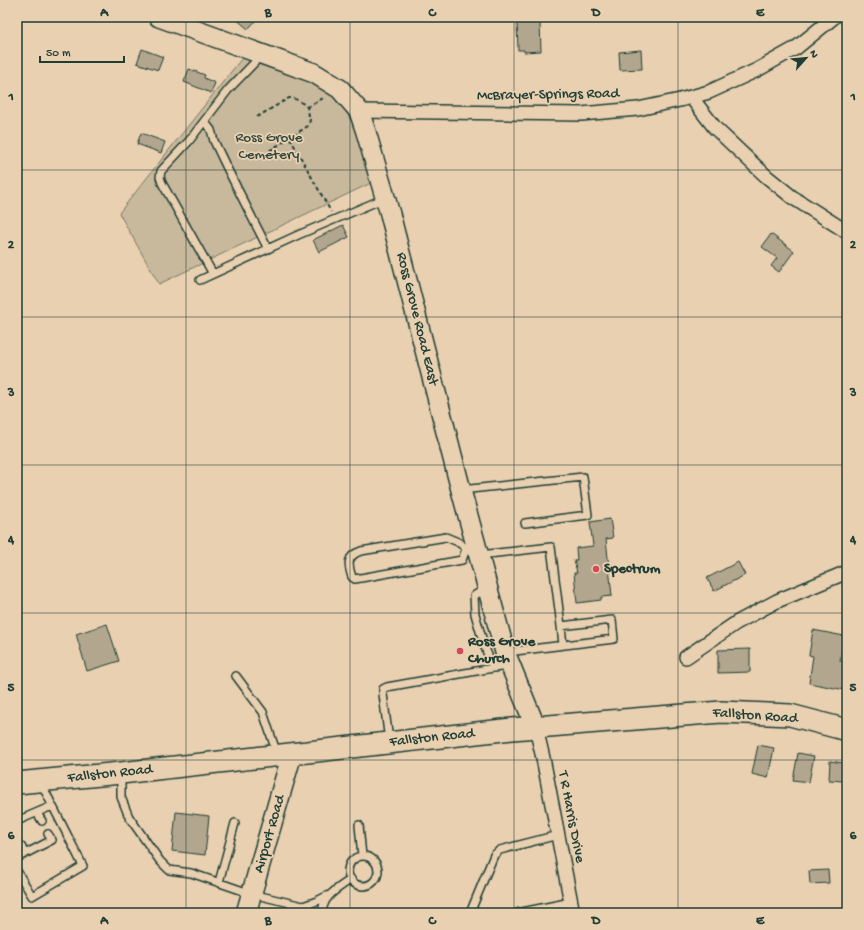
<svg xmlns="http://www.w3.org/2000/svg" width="864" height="930" font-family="'Gochi Hand',sans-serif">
<rect width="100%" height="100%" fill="#e9d0b1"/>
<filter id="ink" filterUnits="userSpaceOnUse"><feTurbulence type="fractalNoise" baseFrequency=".025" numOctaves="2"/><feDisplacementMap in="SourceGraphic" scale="8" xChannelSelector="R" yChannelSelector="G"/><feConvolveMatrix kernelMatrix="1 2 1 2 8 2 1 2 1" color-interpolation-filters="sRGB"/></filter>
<g filter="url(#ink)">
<!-- green -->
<path fill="#c8b89c" stroke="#747a68" d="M 242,58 C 279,69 326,77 347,113 C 359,134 364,160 371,183 L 159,284 L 119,213 Z"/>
<!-- building -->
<path fill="#b2a78e" stroke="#1f3d34" d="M 234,17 L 259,17 L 248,29 Z
M 517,22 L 540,22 L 541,51 L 524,52 L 524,50 L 518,50 Z
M 142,49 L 163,57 L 158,70 L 137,63 Z
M 641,50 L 642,69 L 620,70 L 619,52 Z
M 189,69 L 205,75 L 204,78 L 215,83 L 211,93 L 184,82 Z
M 141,133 L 165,142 L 161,153 L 137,144 Z
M 343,225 L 349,237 L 319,252 L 313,240 Z
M 771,234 L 794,251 L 779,272 L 771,266 L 777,258 L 762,247 Z
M 610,519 L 613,538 L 606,539 L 612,596 L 601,597 L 601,600 L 577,603 L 574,573 L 577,573 L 574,560 L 577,560 L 576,548 L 593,546 L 590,522 Z
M 738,562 L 745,575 L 714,591 L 707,578 Z
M 107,624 L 119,661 L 87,671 L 76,634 Z
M 813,630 L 844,636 L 840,661 L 847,662 L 847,677 L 845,690 L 809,683 L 813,656 L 809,655 Z
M 750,649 L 750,672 L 718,673 L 718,650 Z
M 758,745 L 774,748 L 768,778 L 752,774 Z
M 798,753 L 814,756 L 809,782 L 793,780 Z
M 830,761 L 844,763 L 843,781 L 829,780 Z
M 176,812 L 209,816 L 205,855 L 172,851 Z
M 828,870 L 829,883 L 810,884 L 809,871 Z"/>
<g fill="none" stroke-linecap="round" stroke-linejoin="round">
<!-- lane casing -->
<g stroke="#1f3d34" stroke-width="10">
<path id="lane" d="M 205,122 L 211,130 L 214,141 L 226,166 L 268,249
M 213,274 L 162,183 L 160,177 L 161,171 L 189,141 L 228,90 L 255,62 L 258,54
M 200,280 L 298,235 L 385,198
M 461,490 L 583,477 L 588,515 L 525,523
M 466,549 L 462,560 L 355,579 L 352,577 C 348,565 346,556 361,551 L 446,537 L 458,542 L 474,554
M 480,555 L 551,547 L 561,626 L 612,620 L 614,639 L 507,652
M 487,588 L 480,592 L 474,596 L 475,614 L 484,645 L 493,668 L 509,666
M 561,626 L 563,645
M 236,676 L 263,712 L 277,754
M 389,741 L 383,694 L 383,689 L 387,687 L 493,668
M 121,775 L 121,797 L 129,817 L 160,861 L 169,870 L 191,873 L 252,894 L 303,906 L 313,913
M 37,813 L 42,821
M 17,821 L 52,806
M 359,825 L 362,856
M 21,846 L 25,854
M348 871a15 15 0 1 1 30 0a15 15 0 1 1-30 0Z
M 17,858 L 52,840 L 48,834
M 17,871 L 32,896 L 83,866 L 41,783
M 219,882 L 235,823
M 303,906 L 317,901 L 327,896
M 322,913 C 323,895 338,889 351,879
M 470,913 L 494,855 L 500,850 L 558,835
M 517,913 L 571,902"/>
</g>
<!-- street casing -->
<g stroke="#1f3d34" stroke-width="16">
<path id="street" d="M 691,97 L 715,128 L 766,176 L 792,197 L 847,232
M 359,111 L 581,114 L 638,109 L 680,100 L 709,92 L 757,70 L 796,48 L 834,17
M 686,657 L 736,623 L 777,601 L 847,572
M 536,728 L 543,758 L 573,913"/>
</g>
<!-- secondary casing -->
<g stroke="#1f3d34" stroke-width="22">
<path id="secondary" d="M 159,17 L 314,73 L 340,89 L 359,111 L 366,132 L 390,214 L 461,490 L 505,652 L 536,728
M 246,913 L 292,754"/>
</g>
<!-- primary casing -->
<g stroke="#1f3d34" stroke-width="24">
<path id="primary" d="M 17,783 L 121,773 L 512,729 L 721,712 L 790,715 L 847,730"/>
</g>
<!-- path -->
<path stroke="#1f3d34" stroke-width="2" stroke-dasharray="4 3" stroke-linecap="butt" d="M 307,107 L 325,97
M 257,117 L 289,98 C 297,98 302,103 307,107 L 310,120 L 308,126 L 269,151
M 290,138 L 331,212"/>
<!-- lane -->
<use href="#lane" stroke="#e9d0b1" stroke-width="7"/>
<!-- street -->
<use href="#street" stroke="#e9d0b1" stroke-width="13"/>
<!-- secondary -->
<use href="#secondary" stroke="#e9d0b1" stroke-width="19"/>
<!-- primary -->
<use href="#primary" stroke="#e9d0b1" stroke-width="21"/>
</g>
</g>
<!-- grid -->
<path fill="none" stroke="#1f3d34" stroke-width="1" stroke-opacity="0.55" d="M 186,17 L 186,913M 350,17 L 350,913M 514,17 L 514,913M 678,17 L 678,913M 17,170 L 847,170M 17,317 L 847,317M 17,465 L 847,465M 17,613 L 847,613M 17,760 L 847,760"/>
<!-- markers -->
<g fill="#d1495b" stroke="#e9d0b1" stroke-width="1.5">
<circle cx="596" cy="569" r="4"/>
<circle cx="460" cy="651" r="4"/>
</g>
<g text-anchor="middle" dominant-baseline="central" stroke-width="3.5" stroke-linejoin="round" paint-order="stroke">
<!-- street labels -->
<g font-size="15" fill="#1f3d34" stroke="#e9d0b1">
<text transform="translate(548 95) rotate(-1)">McBrayer-Springs Road</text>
<text transform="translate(417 319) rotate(76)">Ross Grove Road East</text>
<text transform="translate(755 716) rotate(4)">Fallston Road</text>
<text transform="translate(432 738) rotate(-6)">Fallston Road</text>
<text transform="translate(110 774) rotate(-6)">Fallston Road</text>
<text transform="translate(571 817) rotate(79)">T R Harris Drive</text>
<text transform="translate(270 834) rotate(-74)">Airport Road</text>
</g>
<!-- park labels -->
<g font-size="15" fill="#30493e" stroke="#e9d0b1">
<text x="269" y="138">Ross Grove<tspan x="269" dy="17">Cemetery</tspan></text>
</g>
<!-- poi labels -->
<g font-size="15" font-weight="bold" fill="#1f3d34" stroke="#e9d0b1" text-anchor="start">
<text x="604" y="569">Spectrum</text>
<text x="468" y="642">Ross Grove<tspan x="468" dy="17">Church</tspan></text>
</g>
</g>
<!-- margin -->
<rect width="864" height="930" fill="none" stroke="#e9d0b1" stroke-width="44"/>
<!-- north arrow -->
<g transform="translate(806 58) rotate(63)" stroke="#e9d0b1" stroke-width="3" paint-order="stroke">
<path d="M0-3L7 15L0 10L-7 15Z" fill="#1f3d34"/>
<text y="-6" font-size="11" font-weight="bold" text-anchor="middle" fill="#1f3d34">N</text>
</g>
<!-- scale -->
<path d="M40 56v6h84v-6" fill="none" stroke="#1f3d34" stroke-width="2"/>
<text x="46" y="56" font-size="12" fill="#1f3d34" stroke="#e9d0b1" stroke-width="3" paint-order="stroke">50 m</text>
<rect x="22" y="22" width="820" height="886" fill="none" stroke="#1f3d34" stroke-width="1.5"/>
<g font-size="13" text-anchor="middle" font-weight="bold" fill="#1f3d34">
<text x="104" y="16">A</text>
<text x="268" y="16">B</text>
<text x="432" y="16">C</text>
<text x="596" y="16">D</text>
<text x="760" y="16">E</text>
<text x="11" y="100">1</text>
<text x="853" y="100">1</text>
<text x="11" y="248">2</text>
<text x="853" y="248">2</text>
<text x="11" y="396">3</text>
<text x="853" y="396">3</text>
<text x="11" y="543">4</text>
<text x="853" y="543">4</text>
<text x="11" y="691">5</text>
<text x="853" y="691">5</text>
<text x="11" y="839">6</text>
<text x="853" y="839">6</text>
<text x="104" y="924">A</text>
<text x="268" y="924">B</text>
<text x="432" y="924">C</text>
<text x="596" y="924">D</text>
<text x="760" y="924">E</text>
</g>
</svg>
